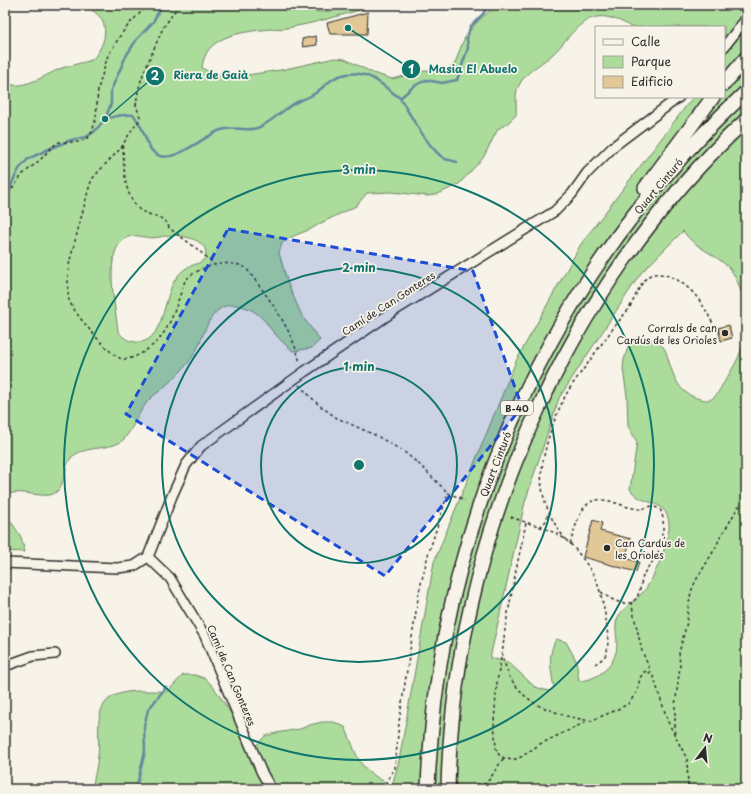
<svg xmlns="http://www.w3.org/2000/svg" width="751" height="794" font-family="'Playpen Sans',sans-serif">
<rect width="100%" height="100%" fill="#f7f3e8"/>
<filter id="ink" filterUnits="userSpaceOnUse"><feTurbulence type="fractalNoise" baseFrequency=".025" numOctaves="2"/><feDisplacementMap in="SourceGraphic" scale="8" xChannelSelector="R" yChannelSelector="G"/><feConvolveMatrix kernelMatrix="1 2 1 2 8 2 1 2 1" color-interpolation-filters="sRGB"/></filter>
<g filter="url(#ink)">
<!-- green -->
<path fill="#acdc9c" stroke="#6c8464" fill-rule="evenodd" d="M 81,5 L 300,5 C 323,19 334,8 357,5 C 362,4 367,5 372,5 L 370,7 C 342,15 315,23 287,28 C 282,29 277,28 272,29 C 257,30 231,33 219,41 C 208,47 203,57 202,68 L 213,74 L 247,75 L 281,70 L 335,58 L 345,59 L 373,73 L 392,79 L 433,69 L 443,70 L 454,65 C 459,55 461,42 468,33 C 476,22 488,11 499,5 L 746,5 L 746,307 C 741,294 739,279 729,268 C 715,253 694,248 683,231 L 641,273 L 559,398 L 525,502 L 490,658 L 508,662 L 535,687 L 549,691 L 554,688 C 551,669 547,657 556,639 L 566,642 L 576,660 L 579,681 C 598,680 617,665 617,644 C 617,635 614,625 618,617 C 623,608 637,599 644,591 C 654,579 671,538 669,523 C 666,497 641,507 630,489 L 637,442 L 628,426 L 627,396 L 623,369 L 624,360 L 628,347 L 636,338 L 643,336 C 650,338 658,341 664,348 C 667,352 667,357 669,362 C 675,381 681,395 701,399 C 714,403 717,394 723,384 C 735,365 742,354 746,331 L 746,789 L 391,789 L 399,761 L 434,562 L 516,361 L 581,244 L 693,97 L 724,97 L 724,27 L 630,27 C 624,22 618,20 611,18 C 583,10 570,38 553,54 C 542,64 526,71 519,85 C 514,94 517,104 516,115 L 508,123 L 498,129 L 483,158 L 459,184 L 438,194 L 428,196 L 391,192 L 367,193 L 356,206 L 321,223 L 311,229 L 291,237 L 282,243 L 279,253 L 288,284 L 302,316 L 320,340 L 312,348 L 293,351 C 287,346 281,341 276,335 C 270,329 266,321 260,316 C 252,309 240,304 230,305 C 210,308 205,332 198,347 C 191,362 178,375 165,386 C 159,392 152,396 147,402 C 138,413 134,427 125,438 C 115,451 89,445 74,455 C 61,465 68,491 50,495 C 38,497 14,488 5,496 L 5,83 C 9,84 15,86 20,85 C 33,83 45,76 57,70 C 63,67 70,66 77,64 C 83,62 89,62 94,58 C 98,53 101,47 103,42 C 109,22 99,12 81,5 ZM 175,235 C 185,237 206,239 206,254 C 206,264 191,264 185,269 C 181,272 177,276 175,280 C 163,297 164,346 135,342 C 127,341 122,337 118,331 C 116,309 101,248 128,237 C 135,234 143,237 150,238 C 158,238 166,235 175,235 Z
M 5,512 L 21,537 L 25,552 L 5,551 Z
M 183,675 L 195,675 L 206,679 L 215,689 L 234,718 L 243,741 L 250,752 L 265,736 L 276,733 L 300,729 L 310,725 L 322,722 L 334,722 L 345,727 C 358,755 355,766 385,782 L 388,789 L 92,789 C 94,778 97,767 98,756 C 101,734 91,702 119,694 C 132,689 154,692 168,691 Z"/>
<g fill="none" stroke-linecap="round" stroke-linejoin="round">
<!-- stream -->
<path stroke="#64899e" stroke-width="2.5" d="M 400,98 C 410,114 429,150 445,159 C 449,160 454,161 457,162
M 105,119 C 115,116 124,114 134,115 C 137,121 142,127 144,134 C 148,142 148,149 156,154 C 172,166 205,135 221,130 C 234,125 247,133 260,127 C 272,121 283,110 295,103 C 301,100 308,98 314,94 C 325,87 331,76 347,74 C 372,71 381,85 400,98 L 414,86 L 426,80 L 442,83 L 457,80 L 468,48 L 467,39 L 470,27 L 483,14 L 486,9 L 496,5
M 5,201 L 13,181 L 19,169 L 28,159 L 51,148 L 71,140 L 86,137 L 94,132 L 105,119 L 111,104 L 111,90 L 126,56 L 137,39 L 153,22 L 162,5
M 136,789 L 145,751 L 144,726 L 148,710 L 166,687"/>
</g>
<!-- building -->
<path fill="#e2c797" stroke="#2b2b2b" d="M 368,12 L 367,34 L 330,34 L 327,23 Z
M 316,36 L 317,45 L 303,47 L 302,39 Z
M 729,325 L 732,338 L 721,341 L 718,328 Z
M 593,520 L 602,523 L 600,531 L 631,539 L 625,558 L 639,562 L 636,572 L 583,557 Z"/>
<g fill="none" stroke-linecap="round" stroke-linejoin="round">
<!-- minor casing -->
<g stroke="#2b2b2b" stroke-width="12">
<path id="minor" d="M 724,47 L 746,19
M 148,557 L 170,578 L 205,636 L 261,771 L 271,789
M 5,563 L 117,568 L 134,566 L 148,557 L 172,496 L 186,465 L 201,446 L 304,372 L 394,311 L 555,211 L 572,194 L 587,173 L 614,146 L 679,97
M 5,666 L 33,656 L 55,654"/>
</g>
<!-- highway casing -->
<g stroke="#2b2b2b" stroke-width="16">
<path id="highway" d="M 724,84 L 746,58
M 645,188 L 713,97
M 428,789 C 437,525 552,271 746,92
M 448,789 C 453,543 565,287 746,120"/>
</g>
<!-- path -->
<path stroke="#2b2b2b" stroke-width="1.5" stroke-dasharray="3 3" stroke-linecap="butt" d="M 179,5 L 163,28 L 143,74 L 138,91 L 136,105 L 140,117 L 139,121 L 131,131 L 121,148 L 99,171 L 93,178 L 90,184 L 70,260 C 68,270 67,290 69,300 C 72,311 112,359 123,359 C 133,360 148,350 155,343 C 172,328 177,301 185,281 C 197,266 229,258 246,268 C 268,297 292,328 300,363
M 123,145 C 124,165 123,188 135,205 C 144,218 166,213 169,228 L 196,248 L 214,264
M 5,199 L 22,175 L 41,159 L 52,147 L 59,142 L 80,142 L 88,138 L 92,132 L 96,118 L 98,89 L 108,55 L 122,33 L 131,22 L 144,9 L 152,5
M 299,385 L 319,405 L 337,418 L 377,436 L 403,451 L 420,465 L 448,493 L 465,500
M 511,517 C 529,524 552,528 567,541 C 575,547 592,570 596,580 C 602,593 612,641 606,654 C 604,659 599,661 595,664
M 526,523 L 516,570 L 505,629 L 502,656 L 509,676 L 515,685 L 525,696 L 537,705 L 566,716 L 590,721 L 612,712 L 628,704 L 637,692 L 640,678 L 644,672 L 647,671 L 653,675 L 668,722 L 687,759 L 688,789
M 540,527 L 546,521 L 548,513
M 566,540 C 554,525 545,508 542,488 C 538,462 554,416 567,393 C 575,379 586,367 595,353 C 606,338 616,324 628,310 C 635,300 641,277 653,274 C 660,273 667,275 674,278 C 695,290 703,304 714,326
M 570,544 C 574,533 576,521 582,511 C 596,487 621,509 640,509 C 644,509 648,507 652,506 L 660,509 C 667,523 661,539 658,553 C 655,561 647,566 644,574 C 641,580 641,588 638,595 C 631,612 608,599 599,590
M 631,602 L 642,651 L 651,672
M 501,658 L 497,682 L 494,722 L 496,748 L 499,755 L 504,758 L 512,760 L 521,757 L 540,744 L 588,721
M 675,733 L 675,706 L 680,666 L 679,653 L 687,622 L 688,609 L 691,592 L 695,582 L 716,547 L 721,535 L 728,525 L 738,507 L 746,503
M 477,784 C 479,784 482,785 484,784 C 490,782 498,764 504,758
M 390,789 L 386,782 L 395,768 L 399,722 L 419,592 L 428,555 L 448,493"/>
<!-- minor -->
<use href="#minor" stroke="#f7f3e8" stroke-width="9"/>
<!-- highway -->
<use href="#highway" stroke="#f7f3e8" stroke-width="13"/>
</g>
</g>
<!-- marked area -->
<path fill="#1d4ed8" fill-opacity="0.2" stroke="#1d4ed8" stroke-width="3" stroke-dasharray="8 5" stroke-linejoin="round" d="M 228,229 L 473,271 L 522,407 L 385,576 L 126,414 Z"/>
<!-- distance rings -->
<g fill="none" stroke="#0f766e" stroke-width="2">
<circle cx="359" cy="465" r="98"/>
<circle cx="359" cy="465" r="197"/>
<circle cx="359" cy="465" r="295"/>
</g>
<!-- markers -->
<g fill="#2b2b2b" stroke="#f7f3e8" stroke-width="1.5">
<circle cx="725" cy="333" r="4"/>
<circle cx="607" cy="548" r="4"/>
</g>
<g text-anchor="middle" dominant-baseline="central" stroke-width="3.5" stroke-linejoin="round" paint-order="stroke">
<!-- shield labels -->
<rect fill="#f7f3e8" stroke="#686764" stroke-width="1" x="501" y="401" width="32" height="14" rx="3"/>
<g font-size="9" font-weight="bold" fill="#2b2b2b">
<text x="517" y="408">B-40</text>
</g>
<!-- street labels -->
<g font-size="10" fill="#2b2b2b" stroke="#f7f3e8">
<text transform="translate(658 186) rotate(-50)">Quart Cinturó</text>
<text transform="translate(388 303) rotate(-33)">Camí de Can Gonteres</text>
<text transform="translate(495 464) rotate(-69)">Quart Cinturó</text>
<text transform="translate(232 675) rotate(67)">Camí de Can Gonteres</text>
</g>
<!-- poi labels -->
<g font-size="10" fill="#2b2b2b" stroke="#f7f3e8" text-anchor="end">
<text x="717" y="327">Corrals de can<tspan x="717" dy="12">Cardús de les Orioles</tspan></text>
<text x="615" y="542" text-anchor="start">Can Cardús de<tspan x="615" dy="12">les Orioles</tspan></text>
</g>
</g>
<circle cx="359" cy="465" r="6" fill="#0f766e" stroke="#f7f3e8" stroke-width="2"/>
<g font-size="12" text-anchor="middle" font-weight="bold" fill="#0f766e" stroke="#f7f3e8" stroke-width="3.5" stroke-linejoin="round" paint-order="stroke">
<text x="359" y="174">3 min</text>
<text x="359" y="272">2 min</text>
<text x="359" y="371">1 min</text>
</g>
<!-- callouts -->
<path fill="none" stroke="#0f766e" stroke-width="1.5" d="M348 28L411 69M105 119L155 76"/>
<g fill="#0f766e" stroke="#f7f3e8" stroke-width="1.5">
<circle cx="348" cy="28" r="4"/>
<circle cx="105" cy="119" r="4"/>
<circle cx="411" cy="69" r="10"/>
<circle cx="155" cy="76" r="10"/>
</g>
<g font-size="12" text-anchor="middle" font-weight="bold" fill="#fff">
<text x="411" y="74">1</text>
<text x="155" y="80">2</text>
</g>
<g font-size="11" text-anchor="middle" font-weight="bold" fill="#0f766e" stroke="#f7f3e8" stroke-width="3.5" stroke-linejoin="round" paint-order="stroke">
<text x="473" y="73">Masia El Abuelo</text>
<text x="211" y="79">Riera de Gaià</text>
</g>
<!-- margin -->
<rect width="751" height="794" fill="none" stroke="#f7f3e8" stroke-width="20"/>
<rect x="10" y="10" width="731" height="774" fill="none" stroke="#2b2b2b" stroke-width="1.5" filter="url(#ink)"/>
<!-- legend -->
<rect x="595" y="26" width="130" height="72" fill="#f7f3e8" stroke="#a5a39c"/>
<rect x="603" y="39" width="20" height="6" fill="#f7f3e8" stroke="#a5a39c"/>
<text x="631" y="46" font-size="12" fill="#2b2b2b">Calle</text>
<rect x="603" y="56" width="20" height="12" fill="#acdc9c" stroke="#a5a39c"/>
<text x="631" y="66" font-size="12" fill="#2b2b2b">Parque</text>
<rect x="603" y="76" width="20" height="12" fill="#e2c797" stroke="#a5a39c"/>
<text x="631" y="86" font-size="12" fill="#2b2b2b">Edificio</text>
<!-- north arrow -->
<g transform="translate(705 748) rotate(16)" stroke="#f7f3e8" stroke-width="3" paint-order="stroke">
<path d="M0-3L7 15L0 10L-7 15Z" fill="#2b2b2b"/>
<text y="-6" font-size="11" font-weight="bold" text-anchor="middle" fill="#2b2b2b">N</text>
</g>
</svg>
